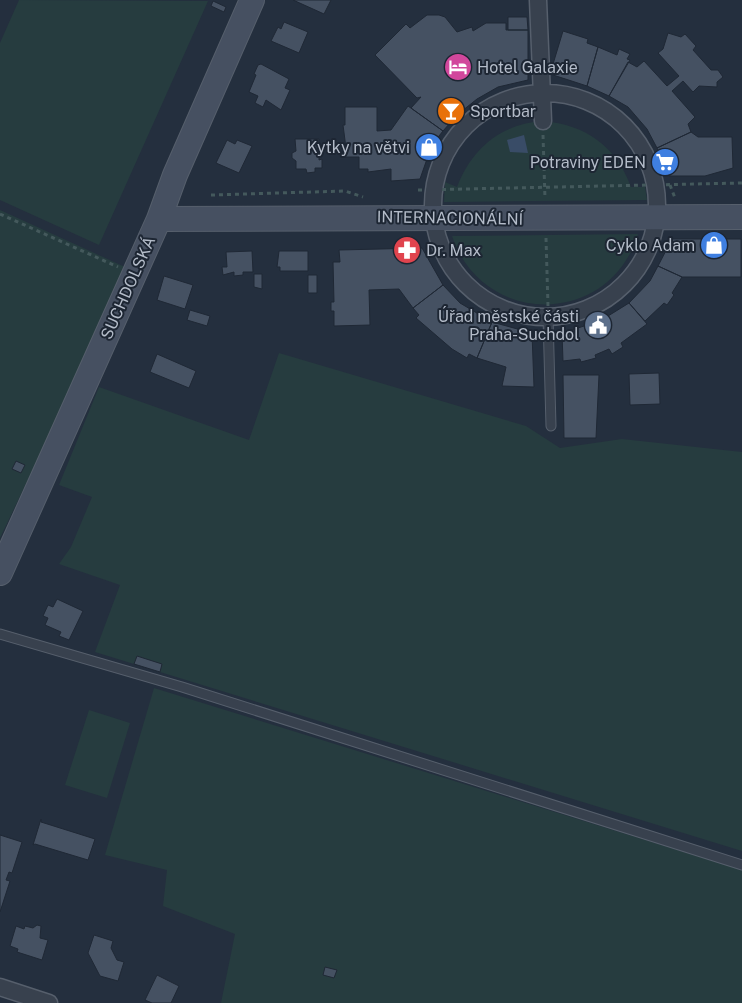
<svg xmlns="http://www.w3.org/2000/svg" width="742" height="1003" font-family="'Public Sans',sans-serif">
<rect width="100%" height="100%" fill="#242f3e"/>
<!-- green -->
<path fill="#263c3f" d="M 19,0 L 208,1 L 99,245 L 0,200 L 0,43 Z
M 543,121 C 586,125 616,146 631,187 L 645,187 L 647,200 L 444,202 L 445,182 L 457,187 C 472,148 501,124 543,121 Z
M 0,210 L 125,267 L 76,379 L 0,538 Z
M 638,234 C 610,327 483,328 452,236 Z
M 279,353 L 526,426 L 560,448 L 622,439 L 742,452 L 742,851 L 95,652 L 120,585 L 59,564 L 71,547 L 92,497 L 59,485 L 99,387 L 249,440 Z
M 154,688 L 742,870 L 742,1003 L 221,1003 L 235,934 L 163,906 L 167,870 L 105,855 Z
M 89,710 L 130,723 L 107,798 L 65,785 Z"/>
<!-- water -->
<path fill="#394c67" d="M 524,135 L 528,153 L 510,152 L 507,140 Z"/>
<!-- building -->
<path fill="#455162" stroke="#1f2835" d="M 293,0 L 331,0 L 324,14 Z
M 213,1 L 226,7 L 224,12 L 211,6 Z
M 427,15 L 439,15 L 445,17 L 457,32 L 472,27 L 473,31 L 486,23 L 506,23 L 506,30 L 528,30 L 528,80 L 498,87 L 477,99 L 457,115 L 443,131 L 411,108 L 421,97 L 417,98 L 375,55 L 406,24 L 410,28 Z
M 508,17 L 527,17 L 528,30 L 508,30 Z
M 284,22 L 308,32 L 299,53 L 271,41 L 278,27 L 281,29 Z
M 563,31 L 588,39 L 587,43 L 598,47 L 587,86 L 550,74 Z
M 668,33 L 681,37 L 685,34 L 696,46 L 693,50 L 711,70 L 718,70 L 723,77 L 717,82 L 717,87 L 699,86 L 693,92 L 683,81 L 672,91 L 695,117 L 688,124 L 691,132 L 657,148 L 647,129 L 628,107 L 609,96 L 628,62 L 637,67 L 644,61 L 667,86 L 679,76 L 658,53 L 663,49 Z
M 598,47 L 617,55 L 619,49 L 630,54 L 627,59 L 630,60 L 609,96 L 587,86 Z
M 261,64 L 289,79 L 285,88 L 290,90 L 281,110 L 266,100 L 263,107 L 255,103 L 258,96 L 249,92 L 256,75 L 254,74 L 258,65 Z
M 408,106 L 443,131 L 423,156 L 427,159 L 420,179 L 391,181 L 391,169 L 368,172 L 368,169 L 359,169 L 359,157 L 343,157 L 343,148 L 346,148 L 343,125 L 345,125 L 345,107 L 377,107 L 377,131 L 391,130 Z
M 691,132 L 698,137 L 732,137 L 733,168 L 705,176 L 669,176 L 657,148 Z
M 295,139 L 319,139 L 319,160 L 322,159 L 322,168 L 315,168 L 315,172 L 307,173 L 306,169 L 296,169 L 296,161 L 292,158 L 292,153 L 296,151 Z
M 227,140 L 235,144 L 237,140 L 252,146 L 239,173 L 216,163 Z
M 672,239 L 741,239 L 741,277 L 682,277 L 658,266 Z
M 422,248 L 443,285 L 413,308 L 399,289 L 369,290 L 370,325 L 334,326 L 334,311 L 331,311 L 331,302 L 334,302 L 333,262 L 340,262 L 339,250 Z
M 252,251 L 253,272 L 243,272 L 243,275 L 234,276 L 234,272 L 223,275 L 222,267 L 227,267 L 226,252 Z
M 279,251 L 308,251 L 308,271 L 280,271 L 280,267 L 277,267 Z
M 658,266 L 682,277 L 672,293 L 674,295 L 667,305 L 664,303 L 645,321 L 629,303 L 650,281 Z
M 254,274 L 262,274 L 262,289 L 254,287 Z
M 308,275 L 317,275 L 317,293 L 308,293 Z
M 164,276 L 193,285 L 185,309 L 157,300 Z
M 443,285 L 460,303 L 492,322 L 477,358 L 469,354 L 467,358 L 452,349 L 416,318 L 419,315 L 413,308 Z
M 629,303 L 647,324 L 621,343 L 623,347 L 612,354 L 609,349 L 595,355 L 596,358 L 581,362 L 580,359 L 563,361 L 562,333 L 600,321 Z
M 190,310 L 210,316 L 207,326 L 187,320 Z
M 492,322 L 532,333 L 534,387 L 502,386 L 506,367 L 477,358 Z
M 157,354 L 196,371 L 189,388 L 150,372 Z
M 659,373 L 660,404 L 630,405 L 629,374 Z
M 563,375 L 599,375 L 596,438 L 564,438 Z
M 16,461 L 25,465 L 21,473 L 12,469 Z
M 57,599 L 83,611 L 69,640 L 59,636 L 61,632 L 45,625 L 48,618 L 43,616 L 48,605 L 53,607 Z
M 137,656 L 162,664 L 160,672 L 134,664 Z
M 41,819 L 41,822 L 95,839 L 88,860 L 35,844 L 33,845 Z
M 0,835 L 22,842 L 12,873 L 9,872 L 6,880 L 10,881 L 0,912 Z
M 37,925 L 41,926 L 40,938 L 48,940 L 42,960 L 17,952 L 18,949 L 10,946 L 16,926 L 24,929 L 25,926 L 33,928 Z
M 94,935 L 113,941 L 111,948 L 117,960 L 124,962 L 118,981 L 100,976 L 88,953 Z
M 325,967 L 337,970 L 334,978 L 323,975 Z
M 157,975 L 179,986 L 171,1003 L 152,1003 L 145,1000 Z"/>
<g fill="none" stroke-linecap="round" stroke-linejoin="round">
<!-- lane casing -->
<g stroke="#565f6c" stroke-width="11">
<path id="lane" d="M 548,317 L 551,426
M 0,634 L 182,687 L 742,865"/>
</g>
<!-- street casing -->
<g stroke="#565f6c" stroke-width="19">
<path id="street" d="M 538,0 L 543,121
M433 205a112 112 0 1 1 224 0a112 112 0 1 1-224 0Z
M 0,987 L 49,1003"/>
</g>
<!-- secondary casing -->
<g stroke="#565f6c" stroke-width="26">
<path id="secondary" d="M 159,219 L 742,217
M 0,573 L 159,219 L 175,175 L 252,0"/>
</g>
<!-- path -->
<path stroke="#44595c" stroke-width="3" stroke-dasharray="4 4" stroke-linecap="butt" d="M 543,135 L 545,199
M 670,185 L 675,198
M 418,190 L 742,183
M 211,195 L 345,191 L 363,197
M 0,214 L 118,267
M 546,238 L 548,306"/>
<!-- lane -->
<use href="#lane" stroke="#38414e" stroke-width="9"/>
<!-- street -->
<use href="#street" stroke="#38414e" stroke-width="16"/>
<!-- secondary -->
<use href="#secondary" stroke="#465061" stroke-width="24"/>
</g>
<!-- icons -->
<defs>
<g id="hotel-disc" transform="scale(1.4375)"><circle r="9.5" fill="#d1479c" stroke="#1d2633"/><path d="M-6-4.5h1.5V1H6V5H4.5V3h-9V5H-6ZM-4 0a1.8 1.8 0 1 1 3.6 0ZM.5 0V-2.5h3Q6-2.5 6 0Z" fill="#fff"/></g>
<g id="bar-disc" transform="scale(1.4375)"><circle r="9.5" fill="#e8710a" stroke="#1d2633"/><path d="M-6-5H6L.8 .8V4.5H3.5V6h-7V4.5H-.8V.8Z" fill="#fff"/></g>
<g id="shop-disc" transform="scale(1.4375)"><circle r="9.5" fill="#3f7fe0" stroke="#1d2633"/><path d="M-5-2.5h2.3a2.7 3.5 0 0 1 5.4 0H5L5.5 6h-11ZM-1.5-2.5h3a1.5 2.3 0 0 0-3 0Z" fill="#fff"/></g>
<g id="supermarket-disc" transform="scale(1.4375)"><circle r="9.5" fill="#3f7fe0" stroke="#1d2633"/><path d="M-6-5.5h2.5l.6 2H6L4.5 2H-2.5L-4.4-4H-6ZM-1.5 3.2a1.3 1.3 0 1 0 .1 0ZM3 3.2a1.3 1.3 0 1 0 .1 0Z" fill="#fff"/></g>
<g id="pharmacy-disc" transform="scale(1.4375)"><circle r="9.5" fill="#e0444e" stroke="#1d2633"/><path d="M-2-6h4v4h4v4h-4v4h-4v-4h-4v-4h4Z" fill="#fff"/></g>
<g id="civic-disc" transform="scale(1.4375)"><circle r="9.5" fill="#5c6f8a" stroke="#1d2633"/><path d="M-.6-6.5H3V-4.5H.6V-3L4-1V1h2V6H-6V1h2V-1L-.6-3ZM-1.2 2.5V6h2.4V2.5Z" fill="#fff"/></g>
</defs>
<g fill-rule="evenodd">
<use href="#hotel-disc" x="458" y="67"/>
<use href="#bar-disc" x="451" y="111"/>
<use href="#shop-disc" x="429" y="147"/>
<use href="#supermarket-disc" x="665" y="162"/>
<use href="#shop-disc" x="714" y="245"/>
<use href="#pharmacy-disc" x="407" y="250"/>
<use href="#civic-disc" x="598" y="325"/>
</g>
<g text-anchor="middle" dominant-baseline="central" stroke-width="4" stroke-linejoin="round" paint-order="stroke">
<!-- poi labels -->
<g font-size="16" fill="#b4bcc9" stroke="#1d2633" text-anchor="end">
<text x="477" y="67" text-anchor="start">Hotel Galaxie</text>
<text x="470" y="111" text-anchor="start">Sportbar</text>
<text x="410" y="147">Kytky na větvi</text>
<text x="646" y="162">Potraviny EDEN</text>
<text x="695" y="245">Cyklo Adam</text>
<text x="426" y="250" text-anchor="start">Dr. Max</text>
<text x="579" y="316">Úřad městské části<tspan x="579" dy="18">Praha-Suchdol</tspan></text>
</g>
<!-- street labels -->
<g font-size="16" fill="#b4bcc9" stroke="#1d2633">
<text transform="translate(450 218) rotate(1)">INTERNACIONÁLNÍ</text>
<text transform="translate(128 288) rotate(-66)">SUCHDOLSKÁ</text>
</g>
</g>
</svg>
